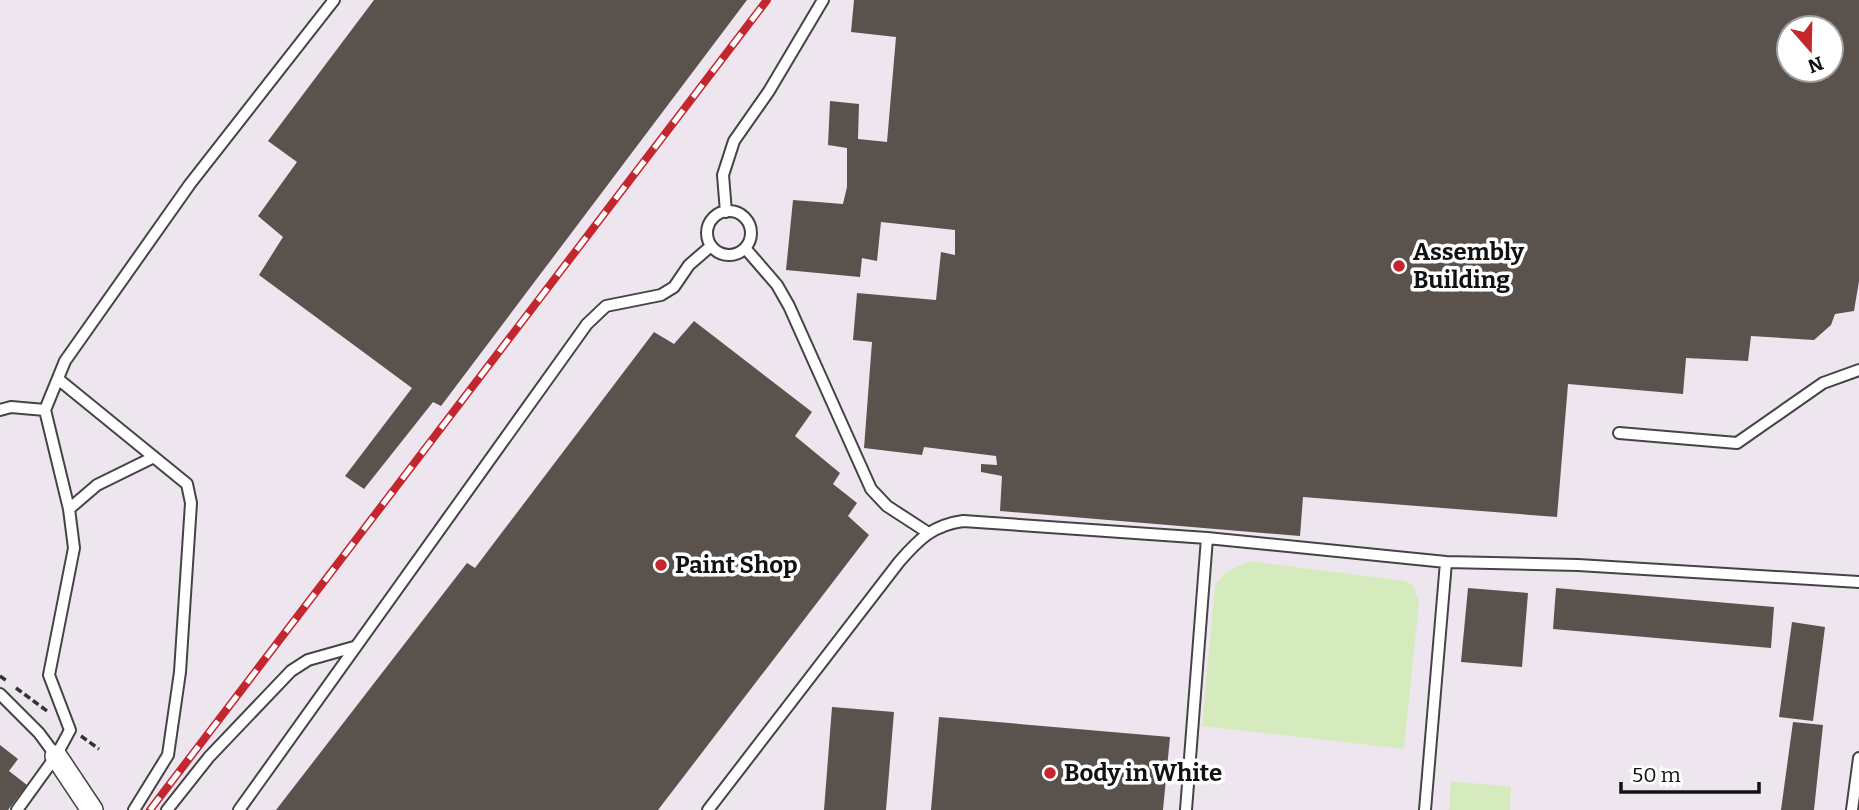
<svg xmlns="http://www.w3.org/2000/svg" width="1859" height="810" font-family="Bitter,serif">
<rect width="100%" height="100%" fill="#fffdf5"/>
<!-- industrial -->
<path fill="#eee6ef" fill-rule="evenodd" d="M 0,0 L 1859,0 L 1859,768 L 1854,810 L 0,810 ZM 1789,28 L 1831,28 L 1831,70 L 1789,70 Z"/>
<!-- green -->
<path fill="#d5ebbd" d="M 1249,561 L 1405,581 L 1413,585 L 1419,603 L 1404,749 L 1202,726 L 1215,585 L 1226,572 Z
M 1451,781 L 1511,787 L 1510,810 L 1449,810 Z"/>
<!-- building -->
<path fill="#5a524d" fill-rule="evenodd" d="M 374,0 L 747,0 L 441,406 L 433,402 L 364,489 L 345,476 L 412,388 L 259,275 L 283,237 L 258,216 L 297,162 L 268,141 Z
M 854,0 L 1859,0 L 1859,281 L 1854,311 L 1835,314 L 1831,325 L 1814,340 L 1751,336 L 1748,361 L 1686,358 L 1683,394 L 1568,384 L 1557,517 L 1303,497 L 1300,536 L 1000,511 L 1002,476 L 981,472 L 981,464 L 997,465 L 996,456 L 924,447 L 922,455 L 864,448 L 872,342 L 853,340 L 857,293 L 936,300 L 941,252 L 955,255 L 955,230 L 881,222 L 877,261 L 862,258 L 860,277 L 786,270 L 793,200 L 843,204 L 847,187 L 847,148 L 828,145 L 830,101 L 859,104 L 858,139 L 887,142 L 896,37 L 851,32 ZM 1789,28 L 1831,28 L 1831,70 L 1789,70 Z
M 694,321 L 812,412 L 795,436 L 840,473 L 833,484 L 857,503 L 848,516 L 869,535 L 658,810 L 276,810 L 467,563 L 475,568 L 654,332 L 674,344 Z
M 1468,588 L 1528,593 L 1522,667 L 1461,662 Z
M 1556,588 L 1774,607 L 1771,648 L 1553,629 Z
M 1792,622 L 1825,627 L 1813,721 L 1779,717 Z
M 832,707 L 894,712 L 886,810 L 824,810 Z
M 939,717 L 1170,737 L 1163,810 L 931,810 Z
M 1793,722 L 1823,725 L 1814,810 L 1781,810 Z
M 0,745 L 18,759 L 9,771 L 27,785 L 8,810 L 0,810 Z"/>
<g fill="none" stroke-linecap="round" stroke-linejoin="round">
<!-- service casing -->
<g stroke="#444" stroke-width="14">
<path id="service" d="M707 233a22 22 0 1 1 44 0a22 22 0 1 1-44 0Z
M 726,212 L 723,175 L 734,141 L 769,91 L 823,0
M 745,248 L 777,285 L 789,306 L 871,489 L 887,506 L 927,532
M 58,379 L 187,484 L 191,503 L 180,672 L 168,755 L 134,810
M 0,410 L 11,407 L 45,410
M 1619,433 L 1737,443 L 1823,383 L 1859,370
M 69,509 L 97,485 L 154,457
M 0,694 L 39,733 L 56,756
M 17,810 L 56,756 L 70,730 L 49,675 L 74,548 L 69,509 L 45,410 L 65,361 L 190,184 L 334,0
M 167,810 L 209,757 L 291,671 L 308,660 L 354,647
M 239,810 L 587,324 L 606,306 L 661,295 L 674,287 L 689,265 L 711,246
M 708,810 L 899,562 C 919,539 933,525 963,521 L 1207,538 L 1446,562 L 1578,565 L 1859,582
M 1186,810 L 1207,538
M 1425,810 L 1446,562
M 1852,810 L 1859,758"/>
</g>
<!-- minor casing -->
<g stroke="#444" stroke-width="24">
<path id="minor" d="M 56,756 L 92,810"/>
</g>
<!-- path -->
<path stroke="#333" stroke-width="3.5" stroke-dasharray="7 3.5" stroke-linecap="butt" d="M 0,676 L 7,681
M 16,688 L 47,711
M 81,736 L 99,749"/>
<!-- service -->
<use href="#service" stroke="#fff" stroke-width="10"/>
<!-- minor -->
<use href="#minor" stroke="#fff" stroke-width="21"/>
<!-- rail casing -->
<g stroke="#c4262e" stroke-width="8">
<path id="rail" d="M 150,810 L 767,0"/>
</g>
<!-- rail -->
<use href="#rail" stroke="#fff" stroke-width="5" stroke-dasharray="16" stroke-linecap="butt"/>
</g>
<!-- markers -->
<g fill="#c4262e" stroke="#fff" stroke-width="2.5">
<circle cx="1399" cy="266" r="7"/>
<circle cx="661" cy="565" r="7"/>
<circle cx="1050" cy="773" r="7"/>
</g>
<g text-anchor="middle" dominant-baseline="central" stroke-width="7" stroke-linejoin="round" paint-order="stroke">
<!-- poi labels -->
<g font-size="24" font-weight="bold" fill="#111" stroke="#fff" text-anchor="start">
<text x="1413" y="252">Assembly<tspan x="1413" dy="28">Building</tspan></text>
<text x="675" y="565">Paint Shop</text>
<text x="1064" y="773">Body in White</text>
</g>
</g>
<!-- north arrow -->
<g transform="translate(1810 49) rotate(160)"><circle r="33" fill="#ffffff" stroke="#a0a0a0" stroke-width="2"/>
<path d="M0-5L12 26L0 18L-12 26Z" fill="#c4262e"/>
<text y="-10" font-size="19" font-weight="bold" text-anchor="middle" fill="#111111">N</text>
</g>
<!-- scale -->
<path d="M1621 782v10h138v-10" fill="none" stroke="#111111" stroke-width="3.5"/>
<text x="1632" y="782" font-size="21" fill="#111111" stroke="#ffffff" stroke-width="5" paint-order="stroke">50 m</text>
</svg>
